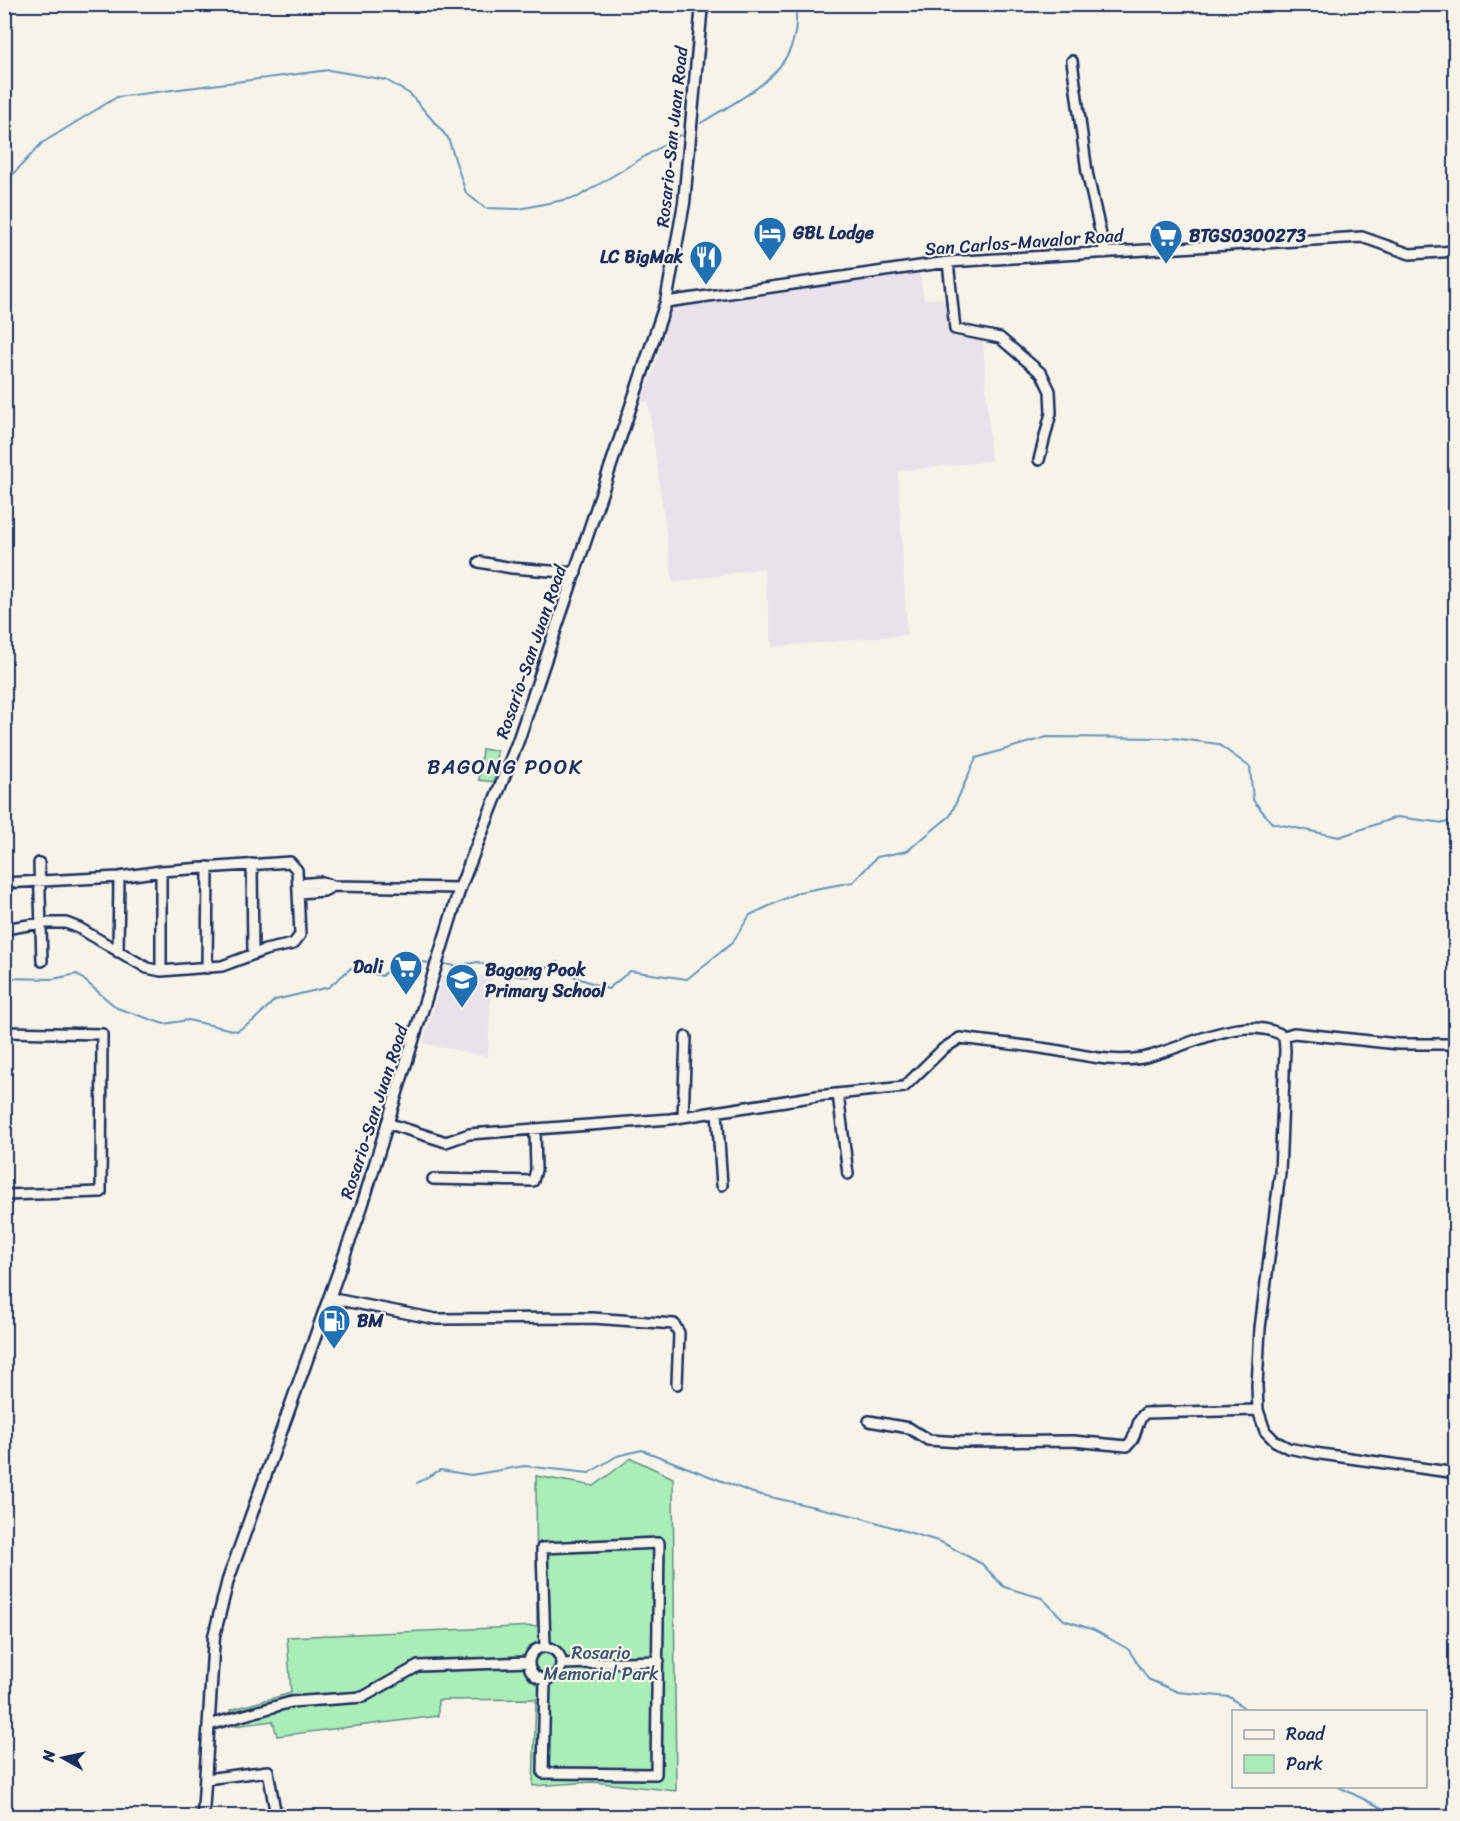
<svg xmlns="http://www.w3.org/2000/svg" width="1460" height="1821" font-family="Sriracha,sans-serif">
<rect width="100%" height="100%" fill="#f7f3e8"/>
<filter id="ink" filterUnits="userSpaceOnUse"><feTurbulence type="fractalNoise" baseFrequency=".0167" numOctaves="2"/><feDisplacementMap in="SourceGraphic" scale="12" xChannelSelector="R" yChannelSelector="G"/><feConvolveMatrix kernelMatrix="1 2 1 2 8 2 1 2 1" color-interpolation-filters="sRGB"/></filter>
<g filter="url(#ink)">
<!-- built -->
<path fill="#eae2ea" d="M 919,271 L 924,299 L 949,298 L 954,337 L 983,341 L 991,461 L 898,471 L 907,635 L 772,647 L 764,568 L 673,583 L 648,401 L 640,403 L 654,370 L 672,304 Z
M 443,975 L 492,976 L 488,1057 L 423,1043 Z"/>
<!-- green -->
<path fill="#abedb7" stroke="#638e8a" stroke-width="1.5" d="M 482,749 L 497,751 L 494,782 L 479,780 Z
M 631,1458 L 673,1478 L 676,1791 L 593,1782 L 533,1786 L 536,1699 L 438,1700 L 438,1716 L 277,1736 L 273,1721 L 233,1726 L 230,1710 L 291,1693 L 287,1637 L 537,1626 L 536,1476 L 594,1486 Z"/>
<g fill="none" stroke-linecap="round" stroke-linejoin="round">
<!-- stream -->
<path stroke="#6593ba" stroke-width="2" d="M 701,123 C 734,102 785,80 794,37 C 797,27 796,15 796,4
M 4,184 L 42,143 L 117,97 L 329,70 L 386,80 L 410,94 L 448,138 L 466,193 L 485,208 L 519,209 L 578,197 L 680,135
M 439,963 L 455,966 L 478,962 L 505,974 L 527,977 L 558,962 L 575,977 L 608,989 L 630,971 L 687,979 L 732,943 L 750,915 L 799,892 L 853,882 L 877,857 L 907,851 L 950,816 L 976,758 L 1047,737 L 1173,738 L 1218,744 L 1250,767 L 1253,800 L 1272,823 L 1339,837 L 1397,817 L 1444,823 L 1456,819
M 4,978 L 53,979 L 77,974 L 117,1008 L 164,1024 L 188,1020 L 237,1031 L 253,1021 L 275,1000 L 329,987 L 351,968 L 382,976 L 396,960 L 433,963
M 417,1483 L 440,1470 L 471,1475 L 524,1466 L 589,1473 L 617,1456 L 642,1450 L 753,1493 L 859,1517 L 941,1542 L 982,1564 L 1004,1587 L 1042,1598 L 1064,1620 L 1094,1630 L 1128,1649 L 1148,1679 L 1178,1692 L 1230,1697 L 1249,1712
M 1337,1786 L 1398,1816"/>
<!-- minor casing -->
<g stroke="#1b2f5e" stroke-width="14">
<path id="minor" d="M 1072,61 L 1087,172 L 1105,253
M 948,262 L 955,329 L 1000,338 L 1042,374 L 1050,391 L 1051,413 L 1039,460
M 666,302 L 948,262 L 1362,237 L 1410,254 L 1456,251
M 479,562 L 512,568 L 576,573
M 39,863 L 42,961
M 252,864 L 253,954
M 161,871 L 161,971
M 4,883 L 119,877 L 161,871 L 290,862 L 297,870 L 300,935 L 293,944 L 265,950 L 222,966 L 161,971 L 147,968 L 79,928 L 66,923 L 41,923 L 4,929
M 298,884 L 322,882 L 333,886 L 460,888
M 299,893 L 324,891 L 333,886
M 118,952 L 119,877
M 207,968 L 208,867
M 4,1032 L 102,1034 L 101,1192 L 4,1195
M 1284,1036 L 1294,1033 L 1398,1044 L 1456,1044
M 838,1094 L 848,1174
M 717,1112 L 722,1185
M 683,1117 L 686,1037
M 387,1123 L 446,1142 L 469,1134 L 670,1119 L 817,1096 L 904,1087 L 943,1049 L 960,1038 C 989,1042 1018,1044 1047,1049 C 1078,1053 1110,1064 1142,1058 C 1184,1049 1242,1012 1284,1036 L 1285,1050 L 1280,1173 L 1260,1328 L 1257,1386 L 1258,1410 L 1265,1431 L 1275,1441 L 1288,1448 L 1314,1453 L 1456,1473
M 433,1179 L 533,1181 L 536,1170 L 535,1131
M 329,1298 L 436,1319 L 593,1318 L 674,1324 L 679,1333 L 677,1384
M 869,1421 L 909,1428 L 928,1440 L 961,1442 L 1073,1441 L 1127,1446 C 1138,1437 1135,1421 1145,1413 L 1258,1410
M529 1663a16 16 0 1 1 32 0a16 16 0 1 1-32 0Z
M 561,1664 L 659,1661
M 545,1679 L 543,1773 L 656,1774 L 659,1543 L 542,1548 L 545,1647
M 209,1725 L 291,1702 L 363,1697 L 418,1666 L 529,1662
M 206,1779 L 268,1771 L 276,1816"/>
</g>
<!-- major casing -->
<g stroke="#1b2f5e" stroke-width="15">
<path id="major" d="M 203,1816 L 214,1636 L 228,1580 L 362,1206 L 460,888 L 518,741 L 666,302 L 684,203 L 702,4"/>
</g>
<!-- minor -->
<use href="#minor" stroke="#f7f3e8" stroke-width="9"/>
<!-- major -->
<use href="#major" stroke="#f7f3e8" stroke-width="10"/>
</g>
</g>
<!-- icons -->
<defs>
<g id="hotel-pin" transform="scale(1.725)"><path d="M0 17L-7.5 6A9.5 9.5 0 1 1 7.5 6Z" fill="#1f6fb2" stroke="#f7f3e8"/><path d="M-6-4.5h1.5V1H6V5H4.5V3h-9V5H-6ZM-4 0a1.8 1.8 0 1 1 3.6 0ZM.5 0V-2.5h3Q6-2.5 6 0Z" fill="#fff"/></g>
<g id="supermarket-pin" transform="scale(1.725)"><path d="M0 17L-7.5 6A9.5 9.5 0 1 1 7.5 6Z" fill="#1f6fb2" stroke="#f7f3e8"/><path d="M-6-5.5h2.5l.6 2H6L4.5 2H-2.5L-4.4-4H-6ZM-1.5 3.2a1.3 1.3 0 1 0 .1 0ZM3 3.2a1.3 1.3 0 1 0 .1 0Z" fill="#fff"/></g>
<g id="restaurant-pin" transform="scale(1.725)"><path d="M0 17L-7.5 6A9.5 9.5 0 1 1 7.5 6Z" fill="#1f6fb2" stroke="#f7f3e8"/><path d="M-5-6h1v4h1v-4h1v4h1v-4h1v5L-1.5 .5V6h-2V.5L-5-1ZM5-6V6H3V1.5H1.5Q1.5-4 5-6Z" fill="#fff"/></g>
<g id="school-pin" transform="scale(1.725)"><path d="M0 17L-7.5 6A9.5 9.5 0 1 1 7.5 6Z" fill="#1f6fb2" stroke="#f7f3e8"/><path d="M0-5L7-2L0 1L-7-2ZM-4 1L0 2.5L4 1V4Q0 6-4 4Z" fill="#fff"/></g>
<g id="fuel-pin" transform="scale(1.725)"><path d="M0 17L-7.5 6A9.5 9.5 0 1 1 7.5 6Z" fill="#1f6fb2" stroke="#f7f3e8"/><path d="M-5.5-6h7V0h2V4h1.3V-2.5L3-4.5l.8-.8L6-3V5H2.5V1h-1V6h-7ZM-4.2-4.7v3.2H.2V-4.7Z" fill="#fff"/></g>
</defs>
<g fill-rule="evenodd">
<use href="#hotel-pin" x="770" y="233"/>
<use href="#supermarket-pin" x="1166" y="236"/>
<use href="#restaurant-pin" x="706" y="257"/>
<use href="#supermarket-pin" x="406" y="967"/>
<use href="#school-pin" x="462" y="980"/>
<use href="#fuel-pin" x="334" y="1321"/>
</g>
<g text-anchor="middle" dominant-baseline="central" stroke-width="4.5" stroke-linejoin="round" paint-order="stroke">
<!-- street labels -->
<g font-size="18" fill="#1b2f5e" stroke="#f7f3e8">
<text transform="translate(672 137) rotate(-84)">Rosario-San Juan Road</text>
<text transform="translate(1024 242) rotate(-4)">San Carlos-Mavalor Road</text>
<text transform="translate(531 652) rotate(-71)">Rosario-San Juan Road</text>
<text transform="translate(374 1112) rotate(-72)">Rosario-San Juan Road</text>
</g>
<!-- poi labels -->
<g font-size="18" font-weight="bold" fill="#1b2f5e" stroke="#f7f3e8" text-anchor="start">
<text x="793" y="233">GBL Lodge</text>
<text x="1189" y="236">BTGS0300273</text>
<text x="683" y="257" text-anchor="end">LC BigMak</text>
<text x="383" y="967" text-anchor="end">Dali</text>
<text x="485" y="970">Bagong Pook<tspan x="485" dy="21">Primary School</tspan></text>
<text x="357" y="1321">BM</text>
</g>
<!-- park labels -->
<g font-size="18" fill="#385570" stroke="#f7f3e8">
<text x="601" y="1653">Rosario<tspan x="601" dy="21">Memorial Park</tspan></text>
</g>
<!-- quarter labels -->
<g font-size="21" letter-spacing="1.5" fill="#1b2f5e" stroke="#f7f3e8">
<text x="505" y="767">BAGONG POOK</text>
</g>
</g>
<!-- margin -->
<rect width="1460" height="1821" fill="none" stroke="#f7f3e8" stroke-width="24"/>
<rect x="12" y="12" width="1436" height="1797" fill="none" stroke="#1b2f5e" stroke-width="2" filter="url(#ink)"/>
<!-- legend -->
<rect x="1232" y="1710" width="195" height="78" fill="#f7f3e8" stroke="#9fa5b1" stroke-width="1.5"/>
<rect x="1244" y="1730" width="30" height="9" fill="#f7f3e8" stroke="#9fa5b1" stroke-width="1.5"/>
<text x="1286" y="1740" font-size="18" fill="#1b2f5e">Road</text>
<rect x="1244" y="1755" width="30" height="18" fill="#abedb7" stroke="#9fa5b1" stroke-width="1.5"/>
<text x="1286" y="1770" font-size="18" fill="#1b2f5e">Park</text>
<!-- north arrow -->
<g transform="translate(63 1758) rotate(278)" stroke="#f7f3e8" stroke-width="4.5" paint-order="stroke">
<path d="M0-4.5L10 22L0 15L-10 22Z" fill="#1b2f5e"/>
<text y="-9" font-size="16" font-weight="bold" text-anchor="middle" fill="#1b2f5e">N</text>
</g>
</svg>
